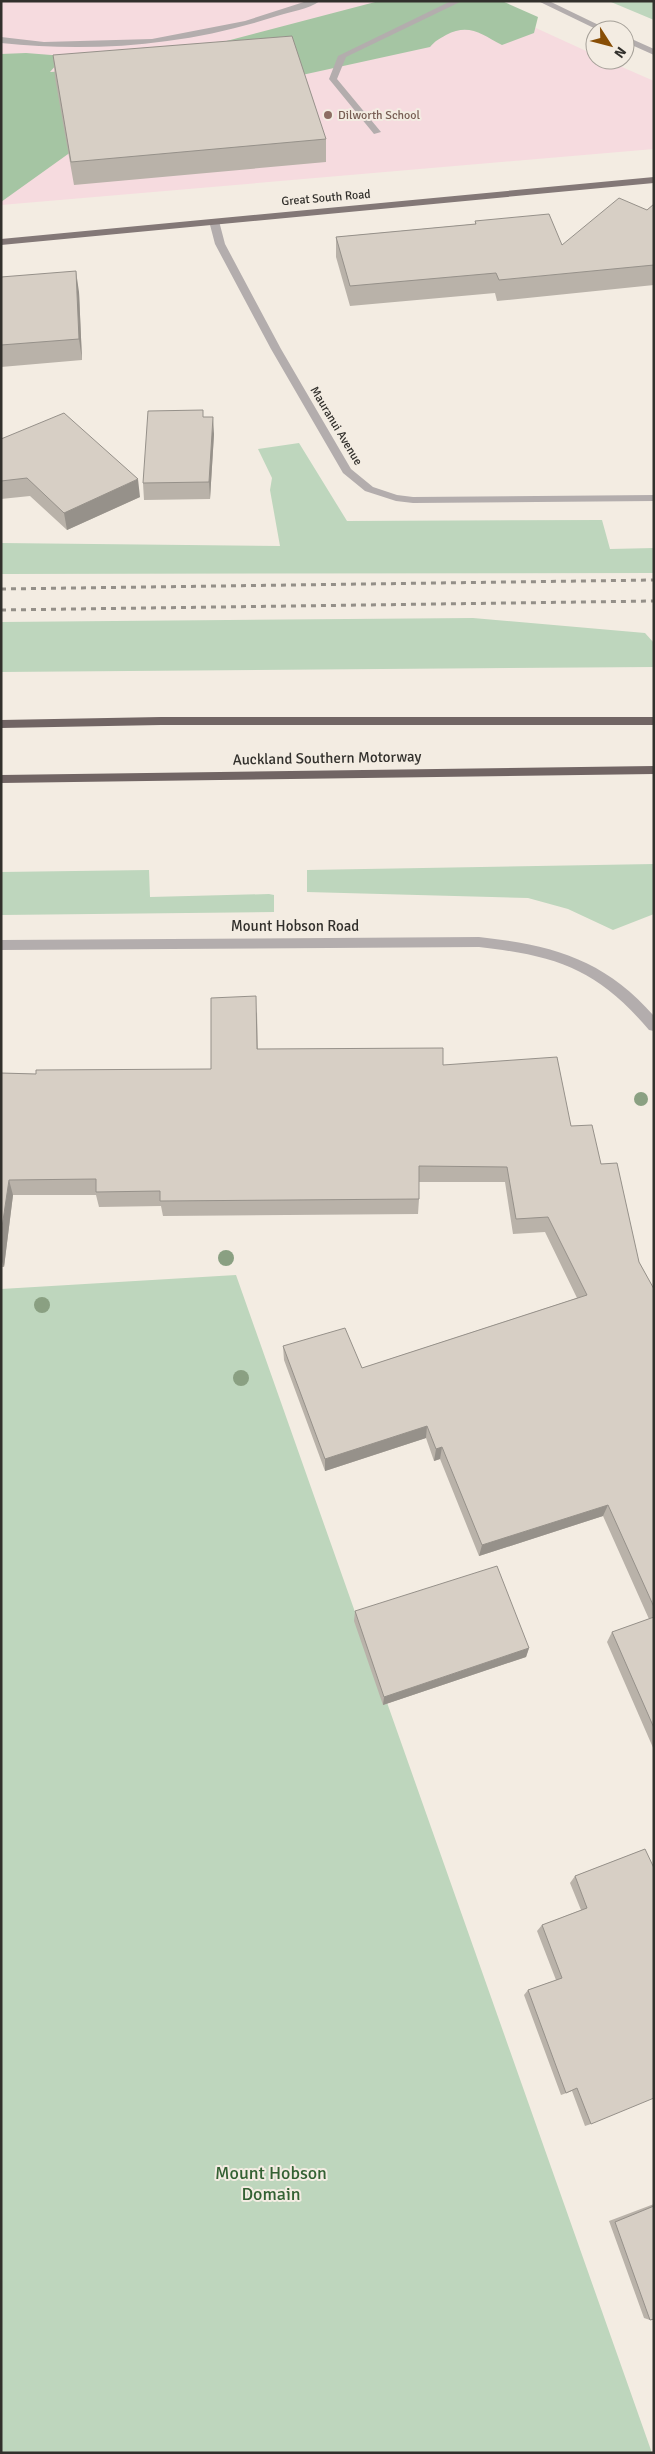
<svg xmlns="http://www.w3.org/2000/svg" width="655" height="2454" font-family="Signika,sans-serif">
<rect width="100%" height="100%" fill="#f3ece2"/>
<!-- education -->
<path fill="#f6dbdf" d="M 1,1 L 477,1 L 595,55 L 595,60 L 606,60 L 654,81 L 654,149 L 1,205 Z"/>
<!-- green -->
<path fill="#bed6bd" d="M 654,1 L 654,20 L 611,2 L 612,1 Z
M 299,443 L 347,521 L 602,520 L 610,549 L 654,548 L 654,573 L 1,574 L 1,543 L 280,546 L 270,490 L 272,478 L 258,449 Z
M 473,618 L 645,633 L 654,643 L 654,667 L 1,672 L 1,622 Z
M 654,864 L 654,914 L 613,930 L 568,909 L 528,898 L 307,892 L 307,870 Z
M 149,870 L 150,897 L 269,894 L 274,895 L 274,912 L 1,915 L 1,872 Z
M 236,1275 L 652,2453 L 1,2453 L 1,1289 Z"/>
<!-- forest -->
<path fill="#a5c5a3" d="M 379,1 L 502,1 L 538,17 L 534,33 L 502,45 C 481,34 469,23 446,35 C 439,39 435,41 430,47 L 124,114 L 1,202 L 1,54 L 26,53 L 64,56 L 50,72 L 67,71 L 196,49 Z"/>
<g fill="none" stroke-linecap="round" stroke-linejoin="round">
<!-- service -->
<path fill="#b3adad" fill-rule="evenodd" d="M 307,1 L 320,1 C 309,9 290,12 277,16 C 188,45 94,53 1,43 L 1,37 L 44,42 L 152,39 L 245,21 Z
M 451,1 L 462,1 L 346,57 L 337,79 L 381,132 L 374,134 L 329,79 L 338,56 Z"/>
<!-- minor -->
<path fill="#b3adad" fill-rule="evenodd" d="M 538,1 L 549,1 L 609,30 L 598,30 Z
M 625,36 L 654,49 L 654,55 L 625,42 Z
M 211,219 L 219,221 L 225,244 L 281,349 L 351,469 L 373,487 L 397,495 L 413,497 L 654,495 L 654,501 L 413,503 L 396,501 L 365,491 L 343,473 L 271,349 L 215,244 L 209,221 Z
M 479,937 C 552,945 604,959 654,1016 L 654,1031 L 649,1030 C 597,969 557,956 479,947 L 1,950 L 1,940 Z"/>
<!-- primary -->
<path fill="#837877" fill-rule="evenodd" d="M 654,177 L 654,183 L 1,245 L 1,239 Z"/>
<!-- motorway -->
<path fill="#716564" fill-rule="evenodd" d="M 161,717 L 654,717 L 654,725 L 161,725 L 1,728 L 1,720 Z
M 654,766 L 654,774 L 1,783 L 1,775 Z"/>
<!-- rail -->
<path stroke="#948f88" stroke-width="3" stroke-dasharray="5 5" stroke-linecap="butt" d="M 1,589 L 654,580
M 1,610 L 654,601"/>
</g>
<!-- trees -->
<g fill="#8aa082">
<circle cx="641" cy="1099" r="7"/>
<circle cx="226" cy="1258" r="8"/>
<circle cx="42" cy="1305" r="8"/>
<circle cx="241" cy="1378" r="8"/>
</g>
<!-- wall -->
<path fill="#b9b2a9" d="M 53,55 L 326,139 L 326,162 L 74,185 L 55,78 Z
M 654,204 L 654,285 L 497,301 L 495,293 L 350,306 L 336,257 L 336,237 L 475,224 L 475,221 L 562,245 L 647,210 Z
M 1,277 L 79,292 L 82,360 L 1,367 Z
M 214,434 L 210,499 L 144,500 L 143,483 Z
M 1,439 L 140,497 L 67,530 L 30,496 L 1,499 Z
M 257,1012 L 258,1049 L 443,1065 L 571,1126 L 601,1164 L 639,1262 L 654,1289 L 654,1750 L 607,1642 L 612,1632 L 649,1619 L 603,1516 L 479,1556 L 440,1459 L 434,1461 L 426,1438 L 325,1471 L 284,1360 L 283,1346 L 362,1368 L 577,1298 L 545,1232 L 513,1234 L 505,1182 L 419,1182 L 419,1199 L 418,1214 L 163,1216 L 161,1206 L 99,1207 L 96,1195 L 13,1195 L 4,1267 L 1,1267 L 1,1073 L 36,1074 L 211,1069 Z
M 355,1611 L 529,1648 L 526,1657 L 383,1705 L 354,1621 Z
M 645,1849 L 591,2124 L 585,2126 L 572,2091 L 561,2095 L 524,1995 L 528,1990 L 556,1980 L 537,1931 L 542,1925 L 581,1910 L 570,1883 L 575,1876 Z
M 654,2204 L 654,2319 L 650,2320 L 644,2318 L 609,2221 Z"/>
<!-- shaded-wall -->
<path fill="#96918a" d="M 76,271 L 79,292 L 82,360 L 79,339 Z
M 213,417 L 214,434 L 210,499 L 209,482 Z
M 138,479 L 140,497 L 67,530 L 64,513 Z
M 9,1180 L 13,1195 L 4,1267 L 1,1259 L 1,1234 Z
M 427,1426 L 426,1438 L 325,1471 L 325,1459 Z
M 442,1447 L 440,1459 L 434,1461 L 436,1449 Z
M 608,1505 L 603,1516 L 479,1556 L 482,1545 Z
M 529,1648 L 526,1657 L 383,1705 L 384,1697 Z"/>
<!-- building -->
<path fill="#d7cfc5" stroke="#96918a" d="M 292,36 L 326,139 L 71,162 L 53,55 Z
M 619,198 L 647,210 L 654,204 L 654,265 L 499,280 L 496,273 L 350,286 L 336,237 L 476,224 L 475,221 L 549,214 L 562,245 Z
M 76,271 L 79,339 L 1,345 L 1,277 Z
M 203,410 L 203,417 L 213,417 L 209,482 L 143,483 L 148,411 Z
M 64,413 L 138,479 L 64,513 L 27,478 L 1,481 L 1,439 Z
M 256,996 L 257,1049 L 443,1048 L 443,1065 L 557,1057 L 571,1126 L 592,1125 L 601,1164 L 617,1163 L 639,1262 L 654,1289 L 654,1607 L 608,1505 L 482,1545 L 442,1447 L 436,1449 L 427,1426 L 325,1459 L 283,1346 L 345,1328 L 362,1368 L 587,1295 L 548,1217 L 516,1219 L 507,1167 L 419,1166 L 419,1199 L 160,1201 L 160,1191 L 96,1192 L 96,1179 L 9,1180 L 1,1234 L 1,1073 L 36,1074 L 36,1070 L 211,1069 L 211,998 Z
M 497,1566 L 529,1648 L 384,1697 L 355,1611 Z
M 654,1617 L 654,1728 L 612,1632 Z
M 645,1849 L 654,1868 L 654,2098 L 591,2124 L 577,2088 L 566,2093 L 528,1990 L 562,1978 L 542,1925 L 587,1908 L 575,1876 Z
M 654,2206 L 654,2319 L 650,2320 L 615,2222 Z"/>
<!-- markers -->
<circle fill="#8d6e63" stroke="#f3ece2" stroke-width="2" cx="328" cy="115" r="5"/>
<g text-anchor="middle" dominant-baseline="central" stroke-width="4" stroke-linejoin="round" paint-order="stroke">
<!-- far-education labels -->
<g font-size="12" fill="#785e54" stroke="#f3ece2" text-anchor="start">
<text x="338" y="115">Dilworth School</text>
</g>
<!-- far-street labels -->
<g font-size="12" fill="#32302c" stroke="#f3ece2">
<text transform="translate(326 198) rotate(-5)">Great South Road</text>
<text transform="translate(336 426) rotate(59)">Mauranui Avenue</text>
</g>
<!-- street labels -->
<g font-size="15" fill="#32302c" stroke="#f3ece2">
<text transform="translate(327 758) rotate(-1)">Auckland Southern Motorway</text>
<text x="295" y="926">Mount Hobson Road</text>
</g>
<!-- near-park labels -->
<g font-size="18" fill="#346133" stroke="#f3ece2">
<text x="271" y="2173">Mount Hobson<tspan x="271" dy="21">Domain</tspan></text>
</g>
</g>
<!-- border -->
<rect width="655" height="2454" fill="none" stroke="#32302c" stroke-width="5"/>
<!-- north arrow -->
<g transform="translate(610 45) rotate(126)"><circle r="24" fill="#f3ece2" stroke="#a6a199"/>
<path d="M0-4L9 19L0 12L-9 19Z" fill="#884e06"/>
<text y="-8" font-size="14" font-weight="bold" text-anchor="middle" fill="#32302c">N</text>
</g>
</svg>
